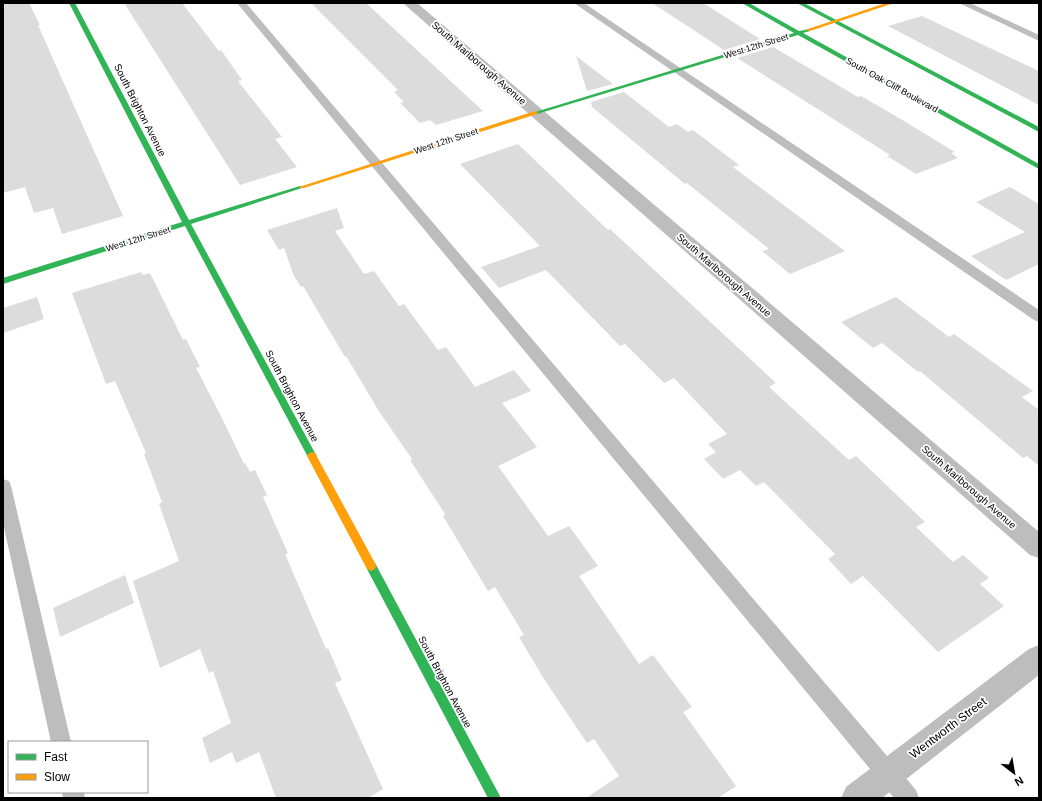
<svg xmlns="http://www.w3.org/2000/svg" width="1042" height="801" font-family="Arial,sans-serif">
<rect width="100%" height="100%" fill="#fff"/>
<!-- building -->
<path fill="#dcdcdc" d="M 3,3 L 29,3 L 40,25 L 38,25 L 123,216 L 62,234 L 53,208 L 34,213 L 25,187 L 3,193 Z
M 124,3 L 182,3 L 219,51 L 221,50 L 242,80 L 238,81 L 282,137 L 275,139 L 297,167 L 240,185 Z
M 311,3 L 366,3 L 483,111 L 436,125 L 430,120 L 420,123 L 400,103 L 404,102 L 394,92 L 398,90 Z
M 652,3 L 703,3 L 760,39 L 724,50 Z
M 922,16 L 1039,71 L 1039,105 L 888,26 Z
M 773,47 L 858,97 L 861,96 L 899,118 L 955,152 L 951,153 L 958,158 L 916,174 L 887,156 L 890,155 L 737,58 Z
M 576,56 L 613,84 L 587,91 Z
M 624,92 L 669,127 L 677,124 L 688,132 L 693,130 L 739,165 L 733,167 L 845,251 L 790,274 L 762,251 L 769,249 L 687,183 L 685,184 L 592,107 L 591,102 Z
M 518,144 L 608,230 L 610,229 L 776,383 L 769,387 L 849,460 L 856,456 L 925,522 L 916,527 L 953,562 L 963,555 L 989,578 L 980,584 L 1004,606 L 938,652 L 863,576 L 851,584 L 828,559 L 835,554 L 764,482 L 756,486 L 740,470 L 723,479 L 704,459 L 716,452 L 708,444 L 727,434 L 674,378 L 664,383 L 625,344 L 620,346 L 546,270 L 499,288 L 481,267 L 540,246 L 460,164 Z
M 1010,187 L 1039,204 L 1039,264 L 1006,280 L 971,256 L 1025,232 L 976,202 Z
M 337,208 L 344,228 L 335,231 L 364,274 L 374,271 L 399,306 L 404,304 L 438,350 L 446,347 L 475,387 L 514,370 L 531,391 L 502,403 L 537,447 L 498,466 L 548,536 L 569,526 L 598,566 L 579,576 L 639,664 L 653,655 L 692,707 L 683,712 L 736,786 L 718,798 L 586,798 L 619,776 L 594,739 L 587,743 L 544,679 L 519,637 L 524,635 L 495,587 L 488,591 L 443,516 L 445,514 L 410,460 L 412,459 L 380,413 L 346,356 L 345,357 L 303,286 L 301,287 L 294,276 L 284,248 L 279,250 L 267,230 Z
M 141,272 L 143,275 L 150,273 L 183,340 L 186,339 L 200,367 L 196,368 L 221,416 L 244,464 L 245,463 L 250,472 L 255,470 L 267,495 L 263,497 L 288,553 L 285,554 L 326,649 L 328,648 L 342,680 L 335,683 L 383,789 L 368,798 L 276,798 L 259,752 L 236,763 L 232,752 L 210,763 L 202,738 L 231,723 L 213,671 L 209,673 L 200,649 L 160,668 L 133,581 L 179,561 L 159,504 L 162,502 L 144,454 L 146,453 L 115,381 L 106,384 L 72,293 Z
M 37,297 L 44,319 L 3,333 L 3,308 Z
M 896,297 L 949,337 L 954,334 L 1033,391 L 1022,397 L 1039,410 L 1039,466 L 1027,456 L 1023,458 L 920,371 L 918,372 L 882,343 L 873,348 L 841,322 Z
M 125,575 L 134,603 L 60,637 L 53,608 Z"/>
<g fill="none" stroke-linecap="round" stroke-linejoin="round">
<!-- lane -->
<path fill="#bdbdbd" fill-rule="evenodd" d="M 237,3 L 246,3 L 916,790 L 919,798 L 894,798 Z
M 574,3 L 584,3 L 1039,310 L 1039,322 L 1034,320 Z
M 959,3 L 970,3 L 1039,35 L 1039,41 Z
M 3,479 L 9,481 L 11,486 L 71,742 L 51,742 L 3,523 Z
M 62,792 L 84,792 L 85,798 L 63,798 Z"/>
<!-- street -->
<path fill="#bdbdbd" fill-rule="evenodd" d="M 403,3 L 417,3 L 1039,532 L 1039,558 L 1030,555 Z
M 1039,645 L 1039,675 L 882,798 L 841,798 L 846,787 L 1029,649 Z"/>
<!-- fast -->
<path fill="#30b455" fill-rule="evenodd" d="M 69,3 L 75,3 L 189,220 L 300,186 L 304,186 L 305,187 L 191,224 L 315,453 L 317,456 L 315,459 L 309,459 L 185,226 L 3,284 L 3,278 L 182,222 Z
M 742,3 L 749,3 L 799,31 L 810,29 L 810,31 L 803,33 L 1039,164 L 1039,169 L 798,35 L 537,114 L 532,113 L 794,33 Z
M 797,3 L 804,3 L 1039,127 L 1039,132 Z
M 371,561 L 375,563 L 501,798 L 488,798 L 367,569 L 366,566 L 367,563 Z"/>
<!-- slow -->
<path fill="#ff9f0a" fill-rule="evenodd" d="M 886,3 L 894,3 L 810,31 L 805,30 Z
M 535,111 L 538,113 L 537,114 L 304,188 L 300,188 L 299,187 Z
M 312,452 L 315,453 L 375,563 L 376,566 L 375,569 L 371,571 L 367,569 L 307,456 L 309,453 Z"/>
</g>
<g text-anchor="middle" dominant-baseline="central" stroke-width="3.5" stroke-linejoin="round" paint-order="stroke">
<!-- far-street labels -->
<g font-size="9" fill="#000" stroke="#fff">
<text transform="translate(756 46) rotate(-17)">West 12th Street</text>
<text transform="translate(892 85) rotate(29)">South Oak Cliff Boulevard</text>
<text transform="translate(446 141) rotate(-18)">West 12th Street</text>
<text transform="translate(138 239) rotate(-17)">West 12th Street</text>
</g>
<!-- street labels -->
<g font-size="10" fill="#000" stroke="#fff">
<text transform="translate(479 63) rotate(41)">South Marlborough Avenue</text>
<text transform="translate(140 110) rotate(63)">South Brighton Avenue</text>
<text transform="translate(724 275) rotate(41)">South Marlborough Avenue</text>
<text transform="translate(292 396) rotate(62)">South Brighton Avenue</text>
<text transform="translate(969 487) rotate(41)">South Marlborough Avenue</text>
<text transform="translate(445 682) rotate(62)">South Brighton Avenue</text>
</g>
<!-- near-street labels -->
<g font-size="12" fill="#000" stroke="#fff">
<text transform="translate(948 728) rotate(-37)">Wentworth Street</text>
</g>
</g>
<!-- border -->
<rect width="1042" height="801" fill="none" stroke="#000000" stroke-width="8"/>
<!-- legend -->
<rect x="8" y="741" width="140" height="52" fill="#ffffff" stroke="#999999"/>
<rect x="16" y="754" width="20" height="6" fill="#30b455" stroke="#999999"/>
<text x="44" y="761" font-size="12" fill="#000000">Fast</text>
<rect x="16" y="774" width="20" height="6" fill="#ff9f0a" stroke="#999999"/>
<text x="44" y="781" font-size="12" fill="#000000">Slow</text>
<!-- north arrow -->
<g transform="translate(1014 773) rotate(149)" stroke="#ffffff" stroke-width="3" paint-order="stroke">
<path d="M0-3L7 15L0 10L-7 15Z" fill="#000000"/>
<text y="-6" font-size="11" font-weight="bold" text-anchor="middle" fill="#000000">N</text>
</g>
</svg>
